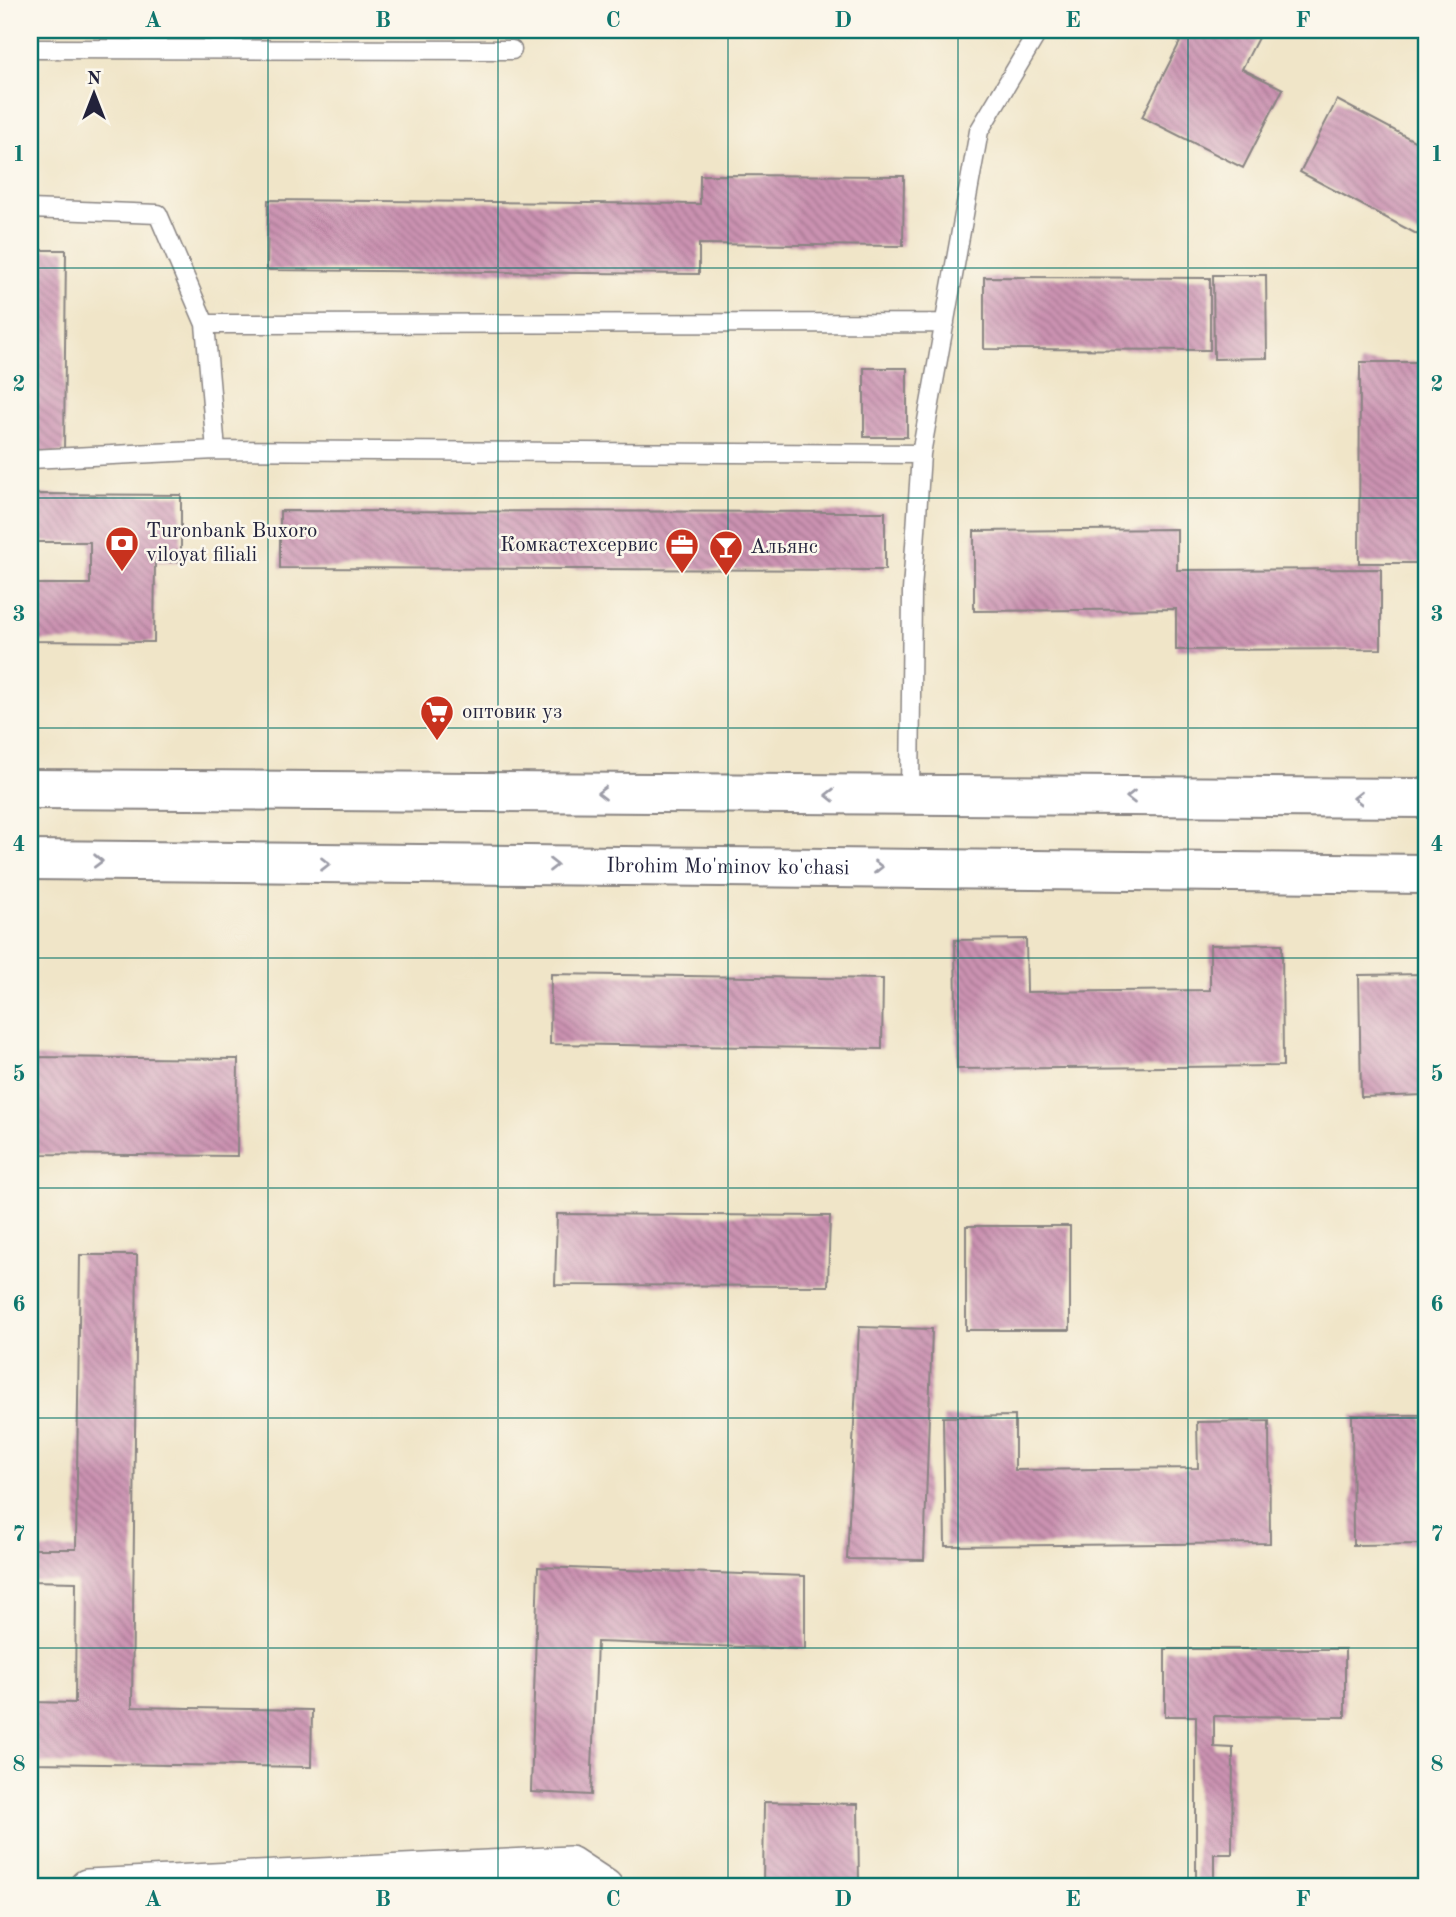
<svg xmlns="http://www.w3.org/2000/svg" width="1456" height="1917" font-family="'Old Standard TT',serif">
<defs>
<pattern id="building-back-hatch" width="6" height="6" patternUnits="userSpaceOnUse" patternTransform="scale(1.75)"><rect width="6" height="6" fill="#cb92b1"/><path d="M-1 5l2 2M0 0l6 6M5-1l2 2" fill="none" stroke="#a47791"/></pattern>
</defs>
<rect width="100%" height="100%" fill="#fbf7ec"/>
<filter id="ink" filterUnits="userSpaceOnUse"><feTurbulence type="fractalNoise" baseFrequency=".0143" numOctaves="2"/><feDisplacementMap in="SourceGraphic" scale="14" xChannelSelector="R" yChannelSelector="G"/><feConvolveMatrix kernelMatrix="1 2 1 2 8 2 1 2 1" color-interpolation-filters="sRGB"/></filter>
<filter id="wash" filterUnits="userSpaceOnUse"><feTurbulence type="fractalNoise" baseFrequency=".00686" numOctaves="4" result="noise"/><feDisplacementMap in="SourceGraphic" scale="28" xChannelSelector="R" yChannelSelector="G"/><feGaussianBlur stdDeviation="1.57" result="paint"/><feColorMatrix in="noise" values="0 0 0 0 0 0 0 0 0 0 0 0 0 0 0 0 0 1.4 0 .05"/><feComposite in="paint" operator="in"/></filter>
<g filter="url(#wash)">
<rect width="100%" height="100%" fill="#f0e5c8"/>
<g id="blocks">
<!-- building -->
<path fill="url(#building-back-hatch)" d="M 1156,30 L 1262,30 L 1242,69 L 1283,89 L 1243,168 L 1142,117 L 1180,42 Z
M 1337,100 L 1426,147 L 1426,239 L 1300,172 Z
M 700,175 L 904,176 L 903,246 L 699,244 L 699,274 L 267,270 L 268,200 L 700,204 Z
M 30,250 L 66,250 L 64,453 L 30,453 Z
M 1213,275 L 1266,275 L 1267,358 L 1214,359 Z
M 984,277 L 1210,278 L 1210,350 L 984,349 Z
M 1360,362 L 1426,362 L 1426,563 L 1359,563 Z
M 864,368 L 907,368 L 907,437 L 864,437 Z
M 30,494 L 181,495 L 181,562 L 155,562 L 154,642 L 30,641 L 30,584 L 90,584 L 90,542 L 30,542 Z
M 280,511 L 885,512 L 885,570 L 280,568 Z
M 1177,529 L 1177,570 L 1381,569 L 1381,649 L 1176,650 L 1176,609 L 974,611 L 974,531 Z
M 1026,939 L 1027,992 L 1210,990 L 1210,945 L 1282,944 L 1283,1066 L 957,1069 L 955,940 Z
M 551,974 L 883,979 L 882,1049 L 550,1044 Z
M 1426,974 L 1426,1095 L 1361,1097 L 1359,975 Z
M 30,1057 L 238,1059 L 237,1156 L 30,1154 Z
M 557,1214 L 830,1216 L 828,1286 L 555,1285 Z
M 966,1226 L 1070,1226 L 1070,1330 L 966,1330 Z
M 80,1255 L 137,1255 L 132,1707 L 312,1710 L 311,1767 L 31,1763 L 32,1702 L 75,1703 L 76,1582 L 30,1581 L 30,1549 L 76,1549 Z
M 859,1327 L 932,1329 L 924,1560 L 847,1559 Z
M 1352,1415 L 1423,1415 L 1423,1468 L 1426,1468 L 1426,1544 L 1353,1545 Z
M 1015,1416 L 1015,1470 L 1198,1468 L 1197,1422 L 1269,1421 L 1270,1543 L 945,1546 L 943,1417 Z
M 538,1567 L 805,1576 L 805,1649 L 597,1642 L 591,1795 L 531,1792 Z
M 1165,1649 L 1345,1649 L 1345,1717 L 1214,1716 L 1214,1747 L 1233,1748 L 1232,1854 L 1214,1854 L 1214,1882 L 1343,1882 L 1343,1887 L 1163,1887 L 1163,1882 L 1196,1882 L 1196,1716 L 1165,1716 Z
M 764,1802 L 858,1804 L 859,1887 L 763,1887 Z"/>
</g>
</g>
<g filter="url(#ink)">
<use href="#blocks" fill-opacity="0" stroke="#898482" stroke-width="2"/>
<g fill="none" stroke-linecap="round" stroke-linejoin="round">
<!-- lane casing -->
<g stroke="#898482" stroke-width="21">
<path id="lane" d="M 30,49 L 512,50
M 30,209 L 158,214 L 205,324 L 216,450
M 205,324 L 945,323
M 30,459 L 216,450 L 921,454
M 910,796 L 912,591 L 921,454 L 979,131 L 1039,30"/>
</g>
<!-- street casing -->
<g stroke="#898482" stroke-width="38">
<path id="street" d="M 87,1887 L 570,1864 L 605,1887"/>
</g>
<!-- secondary casing -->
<g stroke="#898482" stroke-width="42">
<g id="secondary">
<path d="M 30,789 L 1426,798"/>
<path id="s1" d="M 30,860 L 1426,874"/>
</g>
</g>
<!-- lane -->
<use href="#lane" stroke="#fff" stroke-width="18"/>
<!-- street -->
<use href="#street" stroke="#fff" stroke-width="35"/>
<!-- secondary -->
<use href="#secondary" stroke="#fff" stroke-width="38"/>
</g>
<!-- one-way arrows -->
<defs><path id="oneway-chevron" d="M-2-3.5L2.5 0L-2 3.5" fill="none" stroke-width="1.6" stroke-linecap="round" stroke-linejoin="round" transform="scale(1.75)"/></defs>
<g stroke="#9c9ca7">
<use href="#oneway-chevron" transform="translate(602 793) rotate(-180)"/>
<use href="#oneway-chevron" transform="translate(830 795) rotate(-180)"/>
<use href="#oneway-chevron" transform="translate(1131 797) rotate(-180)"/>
<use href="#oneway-chevron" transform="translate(1358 798) rotate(-180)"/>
<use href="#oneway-chevron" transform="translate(98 861) rotate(1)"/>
<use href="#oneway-chevron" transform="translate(325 864)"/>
<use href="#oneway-chevron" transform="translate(553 865)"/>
<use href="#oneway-chevron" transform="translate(878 867)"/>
</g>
</g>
<!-- grid -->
<path fill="none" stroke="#0f766e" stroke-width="2" stroke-opacity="0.55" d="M 268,30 L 268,1887M 498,30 L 498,1887M 728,30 L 728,1887M 958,30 L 958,1887M 1188,30 L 1188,1887M 30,268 L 1426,268M 30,498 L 1426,498M 30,728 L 1426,728M 30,958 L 1426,958M 30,1188 L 1426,1188M 30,1418 L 1426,1418M 30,1648 L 1426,1648"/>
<!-- icons -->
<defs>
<g id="bank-pin" transform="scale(1.75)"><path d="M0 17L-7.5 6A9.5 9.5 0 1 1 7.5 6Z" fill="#c8321e" stroke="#fbf7ec"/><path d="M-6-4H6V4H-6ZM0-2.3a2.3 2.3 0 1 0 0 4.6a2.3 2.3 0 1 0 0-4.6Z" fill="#fff"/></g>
<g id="office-pin" transform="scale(1.75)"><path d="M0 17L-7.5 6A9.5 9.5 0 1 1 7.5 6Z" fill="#c8321e" stroke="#fbf7ec"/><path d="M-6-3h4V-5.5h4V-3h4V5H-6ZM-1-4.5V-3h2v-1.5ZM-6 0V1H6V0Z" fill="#fff"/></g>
<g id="bar-pin" transform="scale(1.75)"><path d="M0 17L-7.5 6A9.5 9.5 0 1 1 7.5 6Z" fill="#c8321e" stroke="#fbf7ec"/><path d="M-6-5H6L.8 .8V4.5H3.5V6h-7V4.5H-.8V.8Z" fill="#fff"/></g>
<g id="supermarket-pin" transform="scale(1.75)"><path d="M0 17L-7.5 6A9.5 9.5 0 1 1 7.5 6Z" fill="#c8321e" stroke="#fbf7ec"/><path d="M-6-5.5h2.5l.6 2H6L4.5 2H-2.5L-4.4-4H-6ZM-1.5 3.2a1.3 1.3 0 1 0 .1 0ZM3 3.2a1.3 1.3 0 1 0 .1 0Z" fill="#fff"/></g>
</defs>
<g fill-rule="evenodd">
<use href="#bank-pin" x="122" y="543"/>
<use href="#office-pin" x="682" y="545"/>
<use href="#bar-pin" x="726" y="547"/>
<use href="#supermarket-pin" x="437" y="712"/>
</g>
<g text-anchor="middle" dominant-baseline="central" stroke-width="5" stroke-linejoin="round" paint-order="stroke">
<!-- poi labels -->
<g font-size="21" fill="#22223b" stroke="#fbf7ec" text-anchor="start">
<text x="146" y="531">Turonbank Buxoro<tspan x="146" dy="24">viloyat filiali</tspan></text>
<text x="658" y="545" text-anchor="end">Комкастехсервис</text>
<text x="750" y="547">Альянс</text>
<text x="462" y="712">оптовик уз</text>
</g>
<!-- street labels -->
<g font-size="21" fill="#22223b" stroke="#fbf7ec">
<text stroke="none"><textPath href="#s1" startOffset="698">Ibrohim Mo'minov ko'chasi</textPath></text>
</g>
</g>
<!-- margin -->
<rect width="1456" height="1917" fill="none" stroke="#fbf7ec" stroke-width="77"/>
<!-- north arrow -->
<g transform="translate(94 94)" stroke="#fbf7ec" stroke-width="5" paint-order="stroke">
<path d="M0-5L12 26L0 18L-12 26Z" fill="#22223b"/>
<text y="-10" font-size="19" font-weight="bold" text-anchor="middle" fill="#22223b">N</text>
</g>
<rect x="38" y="38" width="1380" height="1840" fill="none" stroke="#0f766e" stroke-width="2.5"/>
<g font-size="23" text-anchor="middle" font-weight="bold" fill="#0f766e">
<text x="153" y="27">A</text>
<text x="383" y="27">B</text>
<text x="613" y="27">C</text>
<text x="843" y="27">D</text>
<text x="1073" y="27">E</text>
<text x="1303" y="27">F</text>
<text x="19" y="161">1</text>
<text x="1437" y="161">1</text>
<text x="19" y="391">2</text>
<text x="1437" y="391">2</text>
<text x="19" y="621">3</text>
<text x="1437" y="621">3</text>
<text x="19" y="851">4</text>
<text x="1437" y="851">4</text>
<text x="19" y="1081">5</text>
<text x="1437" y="1081">5</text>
<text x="19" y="1311">6</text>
<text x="1437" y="1311">6</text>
<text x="19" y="1541">7</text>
<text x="1437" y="1541">7</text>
<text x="19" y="1771">8</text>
<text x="1437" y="1771">8</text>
<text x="153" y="1906">A</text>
<text x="383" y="1906">B</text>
<text x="613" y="1906">C</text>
<text x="843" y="1906">D</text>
<text x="1073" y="1906">E</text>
<text x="1303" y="1906">F</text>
</g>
</svg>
